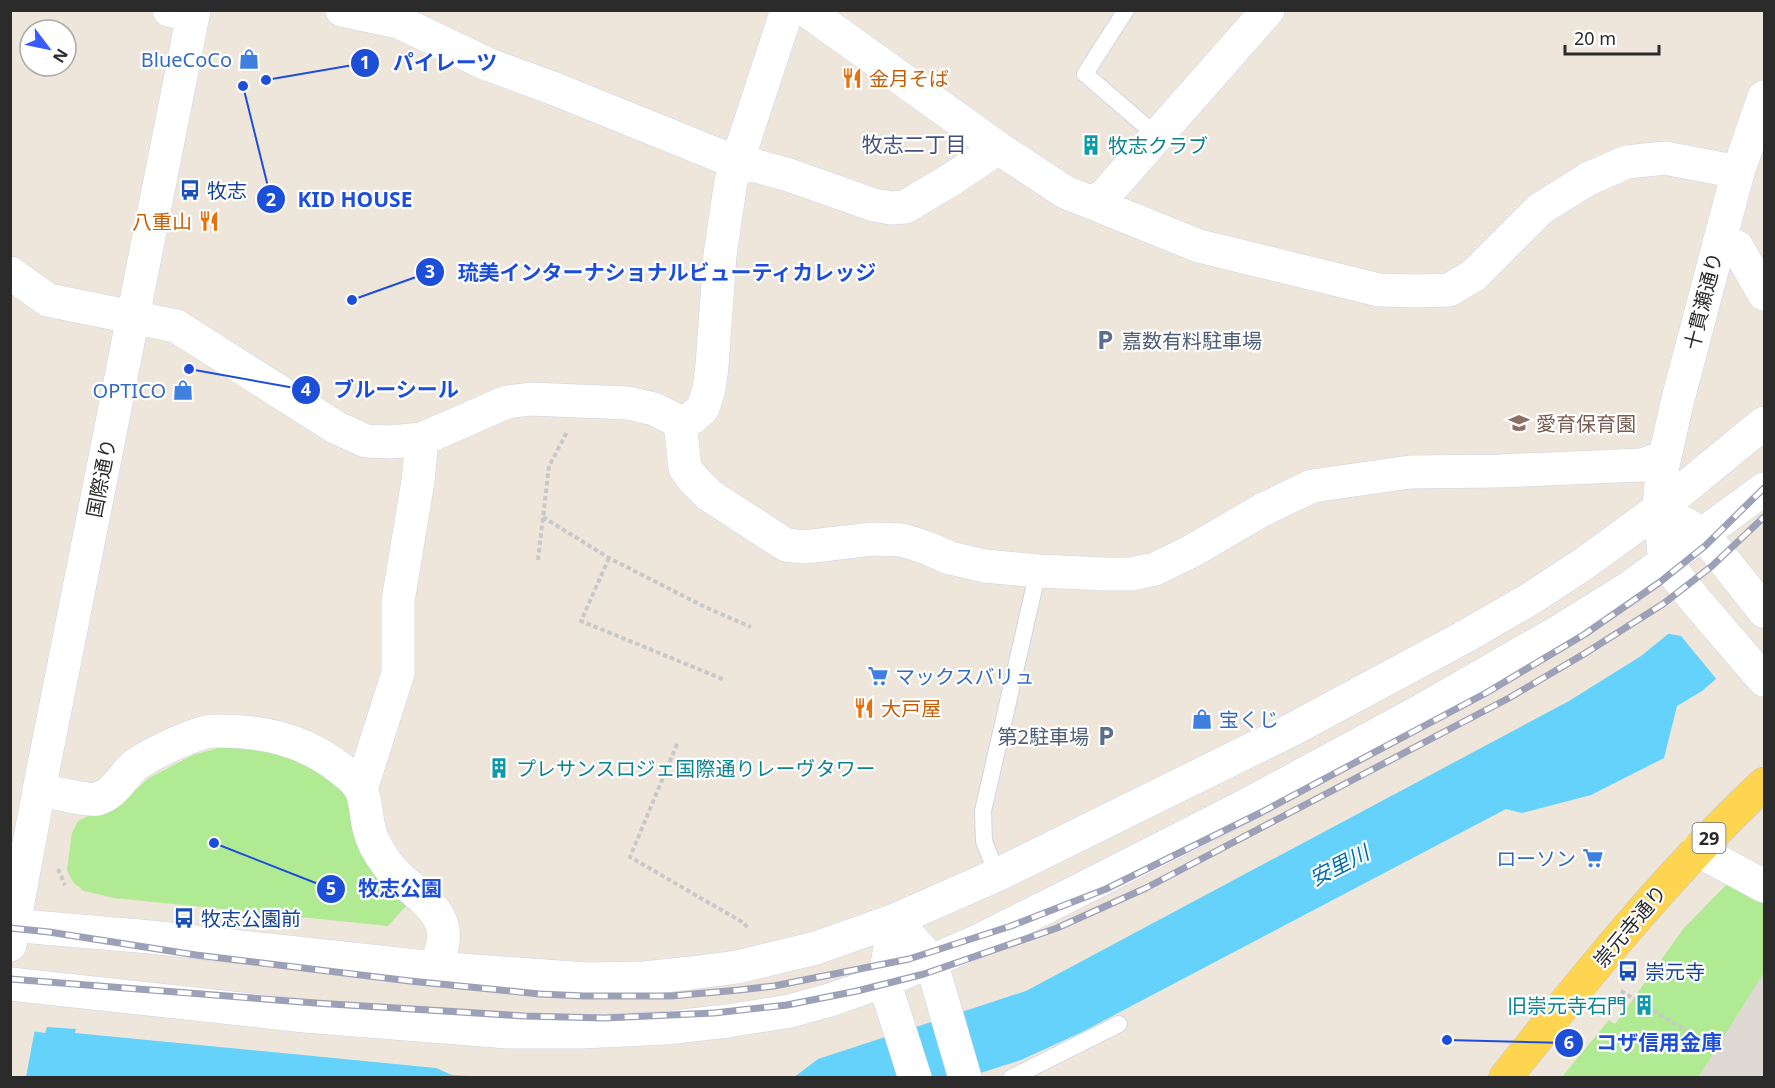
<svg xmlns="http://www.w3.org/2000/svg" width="1775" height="1088" font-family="'Noto Sans','Noto Sans JP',sans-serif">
<rect width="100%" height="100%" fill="#eee6db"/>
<!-- green -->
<path fill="#b0ea92" d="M 225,746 L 272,751 L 307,761 L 335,782 L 350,803 L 356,820 L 360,854 L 385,879 L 407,905 L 388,926 L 114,898 L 84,891 L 73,882 L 67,870 L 72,833 L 78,821 L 90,815 L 118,806 L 149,778 L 193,755 Z
M 1729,882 L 1764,899 L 1764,1077 L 1561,1078 L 1609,1020 L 1615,1024 L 1684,928 Z"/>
<!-- plaza -->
<path fill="#ded9d3" d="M 1764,972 L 1764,1077 L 1698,1077 L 1716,1049 Z"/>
<!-- water -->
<path fill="#64d2fa" d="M 1764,556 L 1764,638 L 1702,691 L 1677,706 L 1664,758 L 1591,795 L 1522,813 L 1506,809 L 1082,1032 L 1021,1060 L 968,1077 L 793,1078 L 818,1059 L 1026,991 L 1569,701 L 1641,656 Z
M 47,1027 L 76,1029 L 75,1033 L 436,1068 L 452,1075 L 485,1077 L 11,1078 L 11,1028 L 45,1033 Z"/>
<!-- pier -->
<path fill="#eee6db" d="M 1763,553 L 1764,553 L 1764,642 L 1718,681 L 1681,636 L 1665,633 Z
M 11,1025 L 35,1029 L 26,1077 L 11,1077 Z"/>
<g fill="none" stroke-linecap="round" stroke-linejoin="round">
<!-- service casing -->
<g stroke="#d0d4e5" stroke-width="18">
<path id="service" d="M 1126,10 L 1085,74 L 1157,136
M 997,875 L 984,841 L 983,811 L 1038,571
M 1011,1078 L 1119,1024"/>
</g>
<!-- minor casing -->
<g stroke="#d0d4e5" stroke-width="34">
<path id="minor" d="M 169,10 L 193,15
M 342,10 L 399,22 L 487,64 L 555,89 L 723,157 L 789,175 L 874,205 L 891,208 L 905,207 L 952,179 L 998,148
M 806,10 L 998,148 L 1065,192 L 1199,246 L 1379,290 L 1417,291 L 1449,290 L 1473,276 L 1540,209 L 1588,179 L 1627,162 L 1665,158 L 1738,172
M 1092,203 L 1105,195 L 1268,10
M 1719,242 L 1737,247 L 1764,294
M 10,273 L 48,300 L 176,326 L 337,428 L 366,441 L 391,442 L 422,439 L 507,402 L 531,399 L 628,403 L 654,409 L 680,422 L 692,418 L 703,408 L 709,389 L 712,366 L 720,255 L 731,181 L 787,10
M 680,422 L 685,468 L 694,480 L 709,495 L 786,545 L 804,547 L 873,539 L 902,540 L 927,548 L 950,558 L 985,566 L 1038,571 L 1106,574 L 1131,574 L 1155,569 L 1190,552 L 1262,510 L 1312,486 L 1410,472 L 1499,471 L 1642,465 L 1664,457
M 1659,509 L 1662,470 L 1677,403 L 1738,172 L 1764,97
M 361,789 L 398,673 L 398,601 L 418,481 L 422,439
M 39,790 C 52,792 87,801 97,799 C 115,794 122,777 134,766 C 148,755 196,732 213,731 C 261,730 303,739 341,769 C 348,775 356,780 360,788 C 366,797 366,817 369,828 C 372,842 379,853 387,864 C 404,889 449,906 443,942 C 442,951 438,960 435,968
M 1697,850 L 1764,886"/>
</g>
<!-- tertiary casing -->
<g stroke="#d0d4e5" stroke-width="34">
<path id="tertiary" d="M 1659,509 L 1665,562 L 1696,601 L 1764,680
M 1684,523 L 1703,534 L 1764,611
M 895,920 L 931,961 L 965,1078
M 895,920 L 884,981 L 915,1078
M 10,925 L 150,937 L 435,968 L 586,979 L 644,978 L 691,973 L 737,967 L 816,948 L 895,920 L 997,875 L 1295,728 L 1466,636 L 1530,599 L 1585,563 L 1659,509 L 1764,423
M 10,984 L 305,1016 L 508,1032 L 582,1032 L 666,1028 L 727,1021 L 790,1011 L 830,1000 L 884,981 L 976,942 L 1074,893 L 1243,807 L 1417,713 L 1563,629 L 1629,588 L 1764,489"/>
</g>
<!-- secondary casing -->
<g stroke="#d0d4e5" stroke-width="34">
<path id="secondary" d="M 10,945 L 39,790 L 194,10"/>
</g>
<!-- primary casing -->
<g stroke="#c8c8c8" stroke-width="34">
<path id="primary" d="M 1505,1078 C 1587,975 1669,873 1764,784"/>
</g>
<!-- path -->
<path stroke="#c8c8c8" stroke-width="4" stroke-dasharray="4.5 3" stroke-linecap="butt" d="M 543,517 L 609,558 L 705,607 L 751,627
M 609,558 L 581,621 L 725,680
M 538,560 L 549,466 L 567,432
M 677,744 L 630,857 L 737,919 L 744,923 L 749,930
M 58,869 L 65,885
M 1621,991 L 1716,1049"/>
<!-- service -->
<use href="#service" stroke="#fff" stroke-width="16"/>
<!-- minor -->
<use href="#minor" stroke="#fff" stroke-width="33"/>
<!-- tertiary -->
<use href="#tertiary" stroke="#fff" stroke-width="33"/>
<!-- secondary -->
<use href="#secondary" stroke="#fff" stroke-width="33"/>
<!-- primary -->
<use href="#primary" stroke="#fed550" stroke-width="33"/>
<!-- rail casing -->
<g stroke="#9da1b7" stroke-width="7">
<path id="rail" d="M 10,928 L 49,932 L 196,955 L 410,981 L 540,994 L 584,996 L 671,996 L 739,990 L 774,986 L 909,959 L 1011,926 L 1106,889 L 1262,812 L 1486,693 L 1585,634 L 1660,582 L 1705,546 L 1764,488
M 10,979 L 315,1003 L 524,1016 L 604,1018 L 714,1013 L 787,1005 L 857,991 L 924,974 L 1057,928 L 1146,888 L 1509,698 L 1584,654 L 1663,604 L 1712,566 L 1764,517"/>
</g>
<!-- rail -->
<use href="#rail" stroke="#fff" stroke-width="4.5" stroke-dasharray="14" stroke-linecap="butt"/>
</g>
<!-- icons -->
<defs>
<g id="shop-bare" transform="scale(1.62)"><path d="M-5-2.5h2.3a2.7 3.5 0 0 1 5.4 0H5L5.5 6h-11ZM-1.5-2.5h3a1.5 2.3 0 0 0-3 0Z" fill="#3f7fe0" stroke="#fff" stroke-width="2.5" paint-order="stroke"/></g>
<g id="restaurant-bare" transform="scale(1.62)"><path d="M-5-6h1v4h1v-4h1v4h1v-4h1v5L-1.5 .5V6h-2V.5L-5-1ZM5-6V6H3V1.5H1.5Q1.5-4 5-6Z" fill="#e8710a" stroke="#fff" stroke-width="2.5" paint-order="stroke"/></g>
<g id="building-bare" transform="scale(1.62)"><path d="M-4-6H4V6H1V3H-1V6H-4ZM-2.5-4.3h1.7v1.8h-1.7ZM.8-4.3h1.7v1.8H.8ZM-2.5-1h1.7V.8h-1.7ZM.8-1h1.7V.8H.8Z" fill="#0f9aa8" stroke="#fff" stroke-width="2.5" paint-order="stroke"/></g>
<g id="bus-bare" transform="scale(1.62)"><path d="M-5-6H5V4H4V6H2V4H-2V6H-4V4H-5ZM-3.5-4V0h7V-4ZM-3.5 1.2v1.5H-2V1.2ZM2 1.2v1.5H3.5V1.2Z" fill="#1a4fb4" stroke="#fff" stroke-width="2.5" paint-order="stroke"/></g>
<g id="parking-bare" transform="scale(1.62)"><path d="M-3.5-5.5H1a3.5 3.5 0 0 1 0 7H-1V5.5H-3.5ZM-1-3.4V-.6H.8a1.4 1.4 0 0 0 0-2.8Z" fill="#5c6f8a" stroke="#fff" stroke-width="2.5" paint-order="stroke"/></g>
<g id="school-bare" transform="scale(1.62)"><path d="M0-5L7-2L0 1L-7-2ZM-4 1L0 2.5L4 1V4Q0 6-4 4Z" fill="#8d6e63" stroke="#fff" stroke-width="2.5" paint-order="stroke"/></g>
<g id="supermarket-bare" transform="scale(1.62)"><path d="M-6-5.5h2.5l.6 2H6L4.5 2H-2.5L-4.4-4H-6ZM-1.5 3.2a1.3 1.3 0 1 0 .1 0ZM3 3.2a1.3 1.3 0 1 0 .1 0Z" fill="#3f7fe0" stroke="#fff" stroke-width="2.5" paint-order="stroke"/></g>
</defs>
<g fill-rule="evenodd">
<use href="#shop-bare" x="249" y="59"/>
<use href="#restaurant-bare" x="852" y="78"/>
<use href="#building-bare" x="1091" y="145"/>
<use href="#bus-bare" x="190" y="190"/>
<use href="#restaurant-bare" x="209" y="221"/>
<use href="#parking-bare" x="1105" y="340"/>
<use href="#shop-bare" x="183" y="390"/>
<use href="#school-bare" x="1519" y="423"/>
<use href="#supermarket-bare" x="878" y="676"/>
<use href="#restaurant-bare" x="864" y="708"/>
<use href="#shop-bare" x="1202" y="719"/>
<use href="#parking-bare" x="1106" y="736"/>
<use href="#building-bare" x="499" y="768"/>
<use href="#supermarket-bare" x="1593" y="858"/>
<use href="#bus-bare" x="184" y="918"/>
<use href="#bus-bare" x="1628" y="971"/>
<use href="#building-bare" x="1644" y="1005"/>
</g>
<g text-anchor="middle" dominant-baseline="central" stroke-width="4.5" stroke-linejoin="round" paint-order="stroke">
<!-- shield labels -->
<rect fill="#fff" stroke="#6b6b6b" stroke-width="1.5" x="1692.5" y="823" width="33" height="30" rx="4.5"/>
<g font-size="18" font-weight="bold" fill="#2b2b2b">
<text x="1709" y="838">29</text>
</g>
<!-- shop labels -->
<g font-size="20" fill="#366cbe" stroke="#fff" text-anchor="end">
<text x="232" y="59">BlueCoCo</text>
<text x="166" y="390">OPTICO</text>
<text x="895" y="676" text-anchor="start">マックスバリュ</text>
<text x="1219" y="719" text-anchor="start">宝くじ</text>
<text x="1576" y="858">ローソン</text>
</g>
<!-- food labels -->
<g font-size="20" fill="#c56008" stroke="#fff" text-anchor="start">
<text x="869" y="78">金月そば</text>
<text x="192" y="221" text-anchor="end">八重山</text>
<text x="881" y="708">大戸屋</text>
</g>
<!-- culture labels -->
<g font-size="20" fill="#0d838f" stroke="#fff" text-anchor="start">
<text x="1108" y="145">牧志クラブ</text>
<text x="516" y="768">プレサンスロジェ国際通りレーヴタワー</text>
<text x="1627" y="1005" text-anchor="end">旧崇元寺石門</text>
</g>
<!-- transit labels -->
<g font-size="20" fill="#164399" stroke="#fff" text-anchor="start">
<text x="207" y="190">牧志</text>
<text x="201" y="918">牧志公園前</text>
<text x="1645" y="971">崇元寺</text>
</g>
<!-- street labels -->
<g font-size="20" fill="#2b2b2b" stroke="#fff">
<text transform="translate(1703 301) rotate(-76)">十貫瀬通り</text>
<text transform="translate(101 478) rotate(-79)">国際通り</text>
<text transform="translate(1630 926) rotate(-50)">崇元寺通り</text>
</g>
<!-- service labels -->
<g font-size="20" fill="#4e5e75" stroke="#fff" text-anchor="start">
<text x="1122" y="340">嘉数有料駐車場</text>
<text x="1089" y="736" text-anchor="end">第2駐車場</text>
</g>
<!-- education labels -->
<g font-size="20" fill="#785e54" stroke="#fff" text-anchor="start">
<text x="1536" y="423">愛育保育園</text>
</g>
<!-- neighbourhood labels -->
<g font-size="21" fill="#465180" stroke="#fff">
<text x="914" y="144">牧志二丁目</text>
</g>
<!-- water labels -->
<g font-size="21" font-style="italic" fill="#016ea8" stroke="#fff">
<text transform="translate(1339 865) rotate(-27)">安里川</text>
</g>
</g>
<!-- callouts -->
<path fill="none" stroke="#1d4ed8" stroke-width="2" d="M266 80L365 63M243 86L271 199M352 300L430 272M189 369L306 390M214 843L331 889M1447 1040L1569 1043"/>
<g fill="#1d4ed8" stroke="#fff" stroke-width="2">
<circle cx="266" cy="80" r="6"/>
<circle cx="243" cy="86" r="6"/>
<circle cx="352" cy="300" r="6"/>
<circle cx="189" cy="369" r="6"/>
<circle cx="214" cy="843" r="6"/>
<circle cx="1447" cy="1040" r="6"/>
<circle cx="365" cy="63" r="15"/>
<circle cx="271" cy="199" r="15"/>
<circle cx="430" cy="272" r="15"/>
<circle cx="306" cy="390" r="15"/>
<circle cx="331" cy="889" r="15"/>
<circle cx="1569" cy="1043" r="15"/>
</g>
<g font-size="18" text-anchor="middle" font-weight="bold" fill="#fff">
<text x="365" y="69">1</text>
<text x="271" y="206">2</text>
<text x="430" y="278">3</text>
<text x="306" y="396">4</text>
<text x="331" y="895">5</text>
<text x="1569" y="1049">6</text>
</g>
<g font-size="21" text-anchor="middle" font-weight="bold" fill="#1d4ed8" stroke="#fff" stroke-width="4.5" stroke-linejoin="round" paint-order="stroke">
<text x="445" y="70">パイレーツ</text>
<text x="355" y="207">KID HOUSE</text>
<text x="667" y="280">琉美インターナショナルビューティカレッジ</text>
<text x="396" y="397">ブルーシール</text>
<text x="400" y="896">牧志公園</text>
<text x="1659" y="1050">コザ信用金庫</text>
</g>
<!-- border -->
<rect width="1775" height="1088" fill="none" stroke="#2b2b2b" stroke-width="24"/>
<!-- north arrow -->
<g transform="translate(48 48) rotate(122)"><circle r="28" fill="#ffffff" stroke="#aaaaaa" stroke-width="1.5"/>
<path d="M0-4.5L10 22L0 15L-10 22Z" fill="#375cff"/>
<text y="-9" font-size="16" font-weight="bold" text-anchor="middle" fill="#2b2b2b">N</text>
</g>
<!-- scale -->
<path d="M1565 45v9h94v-9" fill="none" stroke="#2b2b2b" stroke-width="3"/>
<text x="1574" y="45" font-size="18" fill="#2b2b2b" stroke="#ffffff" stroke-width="4.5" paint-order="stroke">20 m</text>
</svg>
